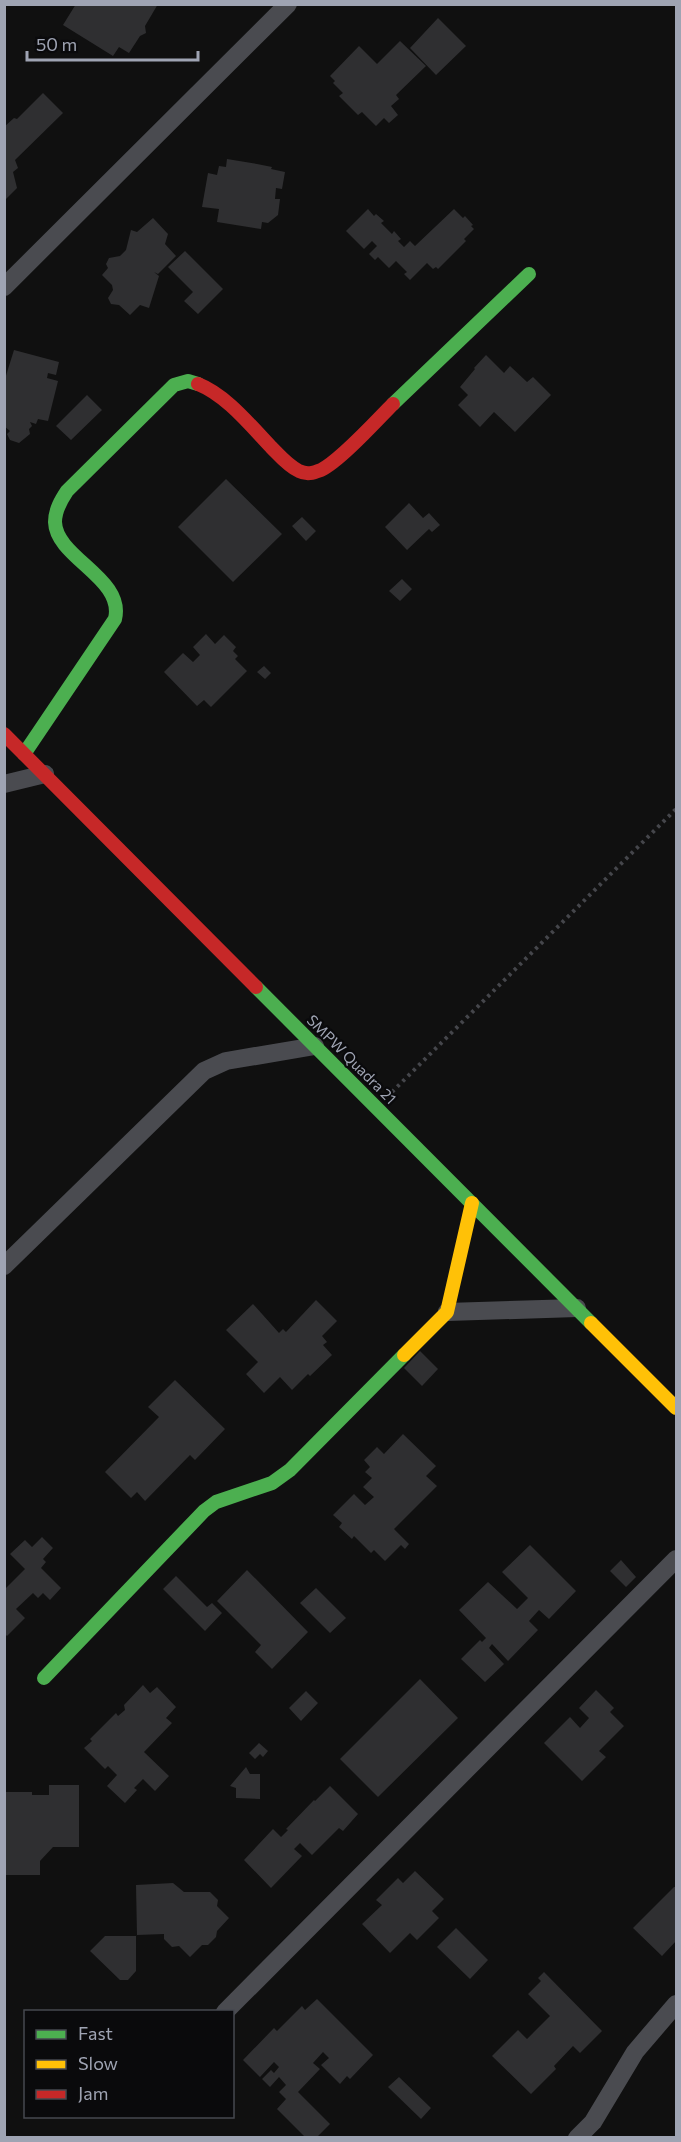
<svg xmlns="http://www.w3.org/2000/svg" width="681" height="2142" font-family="Commissioner,sans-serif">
<rect width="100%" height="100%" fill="#101010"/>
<!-- building -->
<path fill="#2f2f31" d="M 76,4 L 158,4 L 145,26 L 146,33 L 140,36 L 129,53 L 119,47 L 113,56 L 63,25 Z
M 438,18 L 466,46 L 436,75 L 410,48 Z
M 400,41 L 426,66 L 396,95 L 399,99 L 391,106 L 398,115 L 389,123 L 384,118 L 376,126 L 362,112 L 358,115 L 339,96 L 343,93 L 333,83 L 335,81 L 330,76 L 359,46 L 377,64 Z
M 43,93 L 63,113 L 15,160 L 18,168 L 13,172 L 17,188 L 4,201 L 4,127 L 14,118 L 17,119 Z
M 227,159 L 257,164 L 272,167 L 271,169 L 285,172 L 282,189 L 276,188 L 275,199 L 280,199 L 278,215 L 268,223 L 262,222 L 261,229 L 217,222 L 219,209 L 202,207 L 208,173 L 217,175 L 219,166 L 226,167 Z
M 368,209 L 374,216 L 376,214 L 384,221 L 381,223 L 392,234 L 394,231 L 401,239 L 398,241 L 404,247 L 410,241 L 415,246 L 454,209 L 463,218 L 465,216 L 473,225 L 471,226 L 474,229 L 464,239 L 466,241 L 438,269 L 436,267 L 433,269 L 427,263 L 410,280 L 404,274 L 407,272 L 396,261 L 389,268 L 378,257 L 375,260 L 369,254 L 377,246 L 372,241 L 364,249 L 346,231 Z
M 153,218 L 168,234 L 165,244 L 176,256 L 158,274 L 154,272 L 159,276 L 149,308 L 140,305 L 130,315 L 119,305 L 111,304 L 108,298 L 113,290 L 112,285 L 102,275 L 108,268 L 106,264 L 109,258 L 120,256 L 126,250 L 131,230 L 137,232 Z
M 185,251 L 223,289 L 198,314 L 184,301 L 193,292 L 168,267 Z
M 14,350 L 59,362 L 56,375 L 48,373 L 47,378 L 58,381 L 48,421 L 38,419 L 36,424 L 30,422 L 32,426 L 29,429 L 30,434 L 19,443 L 10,440 L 7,434 L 10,431 L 4,426 L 4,382 Z
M 486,355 L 504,373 L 510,366 L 527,382 L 533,377 L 551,395 L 515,432 L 494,412 L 480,427 L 458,405 L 468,395 L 460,387 L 475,369 L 474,368 Z
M 87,395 L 102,410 L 71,440 L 56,426 Z
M 226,479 L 282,534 L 233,582 L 178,527 Z
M 409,503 L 423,518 L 429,513 L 440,525 L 432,532 L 429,529 L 407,550 L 385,527 Z
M 302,517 L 316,531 L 306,541 L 292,526 Z
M 402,579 L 412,589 L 400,601 L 389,591 Z
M 206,634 L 215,644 L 224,635 L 236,647 L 233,651 L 238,656 L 235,659 L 247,671 L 211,707 L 204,700 L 197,706 L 164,672 L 183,653 L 193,662 L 200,655 L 193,647 Z
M 264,666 L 271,673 L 265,679 L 257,672 Z
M 316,1300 L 337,1321 L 322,1336 L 327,1342 L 323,1345 L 332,1355 L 310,1376 L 308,1374 L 292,1390 L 280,1377 L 264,1393 L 246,1374 L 258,1362 L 226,1330 L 253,1304 L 279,1333 L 283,1329 L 286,1332 Z
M 420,1351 L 438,1369 L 422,1386 L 404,1368 Z
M 175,1380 L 225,1429 L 195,1460 L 190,1455 L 145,1501 L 137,1492 L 131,1498 L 105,1472 L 159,1417 L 148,1407 Z
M 403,1434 L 436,1466 L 426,1476 L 437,1486 L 394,1529 L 409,1544 L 405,1549 L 401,1545 L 385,1561 L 374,1550 L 371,1553 L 354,1536 L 352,1539 L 339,1527 L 342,1523 L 333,1515 L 354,1494 L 365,1505 L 374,1497 L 363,1487 L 372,1478 L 365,1472 L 370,1467 L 364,1460 L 377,1447 L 384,1454 Z
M 42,1537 L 53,1548 L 43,1559 L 46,1562 L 41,1568 L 61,1588 L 50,1600 L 43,1593 L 38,1598 L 33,1593 L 16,1609 L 25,1618 L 7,1636 L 4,1633 L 4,1590 L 25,1569 L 10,1554 L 25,1540 L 32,1547 Z
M 530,1545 L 576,1591 L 549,1619 L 539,1610 L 529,1621 L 538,1630 L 508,1661 L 492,1644 L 489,1648 L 504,1664 L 485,1682 L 461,1659 L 480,1640 L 482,1642 L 486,1638 L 459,1610 L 488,1582 L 517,1609 L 528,1598 L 502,1572 Z
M 621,1560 L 636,1577 L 626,1587 L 610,1571 Z
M 247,1570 L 308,1632 L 272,1669 L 255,1652 L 261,1645 L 217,1601 Z
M 176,1576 L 207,1607 L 212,1603 L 222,1613 L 205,1631 L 163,1589 Z
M 316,1588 L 346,1618 L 330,1633 L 300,1603 Z
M 420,1679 L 458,1718 L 378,1797 L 340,1759 Z
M 143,1685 L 150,1693 L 157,1687 L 176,1707 L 166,1718 L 172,1723 L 144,1752 L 169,1776 L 155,1791 L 143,1779 L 134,1788 L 137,1790 L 125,1803 L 107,1786 L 117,1775 L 108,1766 L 105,1769 L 84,1748 L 92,1741 L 90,1739 L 116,1713 L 118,1716 L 125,1710 L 124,1705 Z
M 596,1690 L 614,1708 L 610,1712 L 624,1726 L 599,1751 L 606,1757 L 582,1781 L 544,1743 L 570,1717 L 580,1728 L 589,1718 L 579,1708 Z
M 306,1691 L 318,1703 L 301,1721 L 289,1708 Z
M 259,1743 L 268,1751 L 263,1757 L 260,1754 L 255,1759 L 249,1753 Z
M 246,1767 L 250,1774 L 260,1774 L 260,1799 L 236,1798 L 236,1788 L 230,1786 Z
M 49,1785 L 79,1785 L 79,1847 L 53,1847 L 40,1861 L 40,1875 L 4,1875 L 4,1792 L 32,1792 L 32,1795 L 49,1795 Z
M 330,1786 L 358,1814 L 343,1831 L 339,1828 L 312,1855 L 300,1843 L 294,1849 L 302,1856 L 271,1888 L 244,1860 L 273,1829 L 281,1837 L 288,1830 L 286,1829 L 314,1800 L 315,1801 Z
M 415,1871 L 444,1899 L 432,1911 L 439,1918 L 417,1940 L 410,1933 L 390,1953 L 362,1924 L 382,1905 L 376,1900 L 398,1878 L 403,1883 Z
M 173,1883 L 184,1892 L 210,1892 L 218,1900 L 217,1906 L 229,1918 L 217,1931 L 216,1937 L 208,1945 L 202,1945 L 190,1957 L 179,1946 L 172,1947 L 164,1939 L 164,1934 L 137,1935 L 136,1885 Z
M 674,1887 L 676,1887 L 676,1941 L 662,1956 L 633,1928 Z
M 456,1928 L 488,1960 L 470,1979 L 437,1947 Z
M 105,1936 L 136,1936 L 136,1971 L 128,1980 L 120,1980 L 90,1951 Z
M 544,1972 L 602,2031 L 580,2053 L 573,2046 L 554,2066 L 556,2069 L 531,2094 L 492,2056 L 518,2030 L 527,2039 L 550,2016 L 528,1994 L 541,1981 L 538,1978 Z
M 317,1999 L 373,2055 L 350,2079 L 347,2076 L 340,2084 L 321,2065 L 329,2058 L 323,2052 L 313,2063 L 320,2069 L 298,2092 L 330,2124 L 316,2138 L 306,2138 L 277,2109 L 286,2099 L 279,2092 L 286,2085 L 279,2077 L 270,2087 L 262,2079 L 271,2070 L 274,2073 L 279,2067 L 274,2062 L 260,2077 L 243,2060 L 274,2028 L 277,2031 L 302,2006 L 305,2010 Z
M 399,2077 L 431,2108 L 421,2119 L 388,2087 Z"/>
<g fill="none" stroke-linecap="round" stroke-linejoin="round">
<!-- path -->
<path stroke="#45464b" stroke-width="4" stroke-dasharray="3 4.5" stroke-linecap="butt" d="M 392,1092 L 676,809"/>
<!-- street -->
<path stroke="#4a4b50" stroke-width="18" d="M 4,287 L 288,4
M 4,784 L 45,774
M 4,1266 L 204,1071 L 226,1061 L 315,1046
M 447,1312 L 577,1308
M 225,2012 L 676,1559
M 577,2138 L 593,2122 L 635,2052 L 676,2004"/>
<!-- fast -->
<path stroke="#4caf50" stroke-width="14" d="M 393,404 L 529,274
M 24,754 L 115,619 C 125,578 56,558 55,522 C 55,510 61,500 67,491 L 174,385 L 188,381 L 198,384
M 256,987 L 591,1323
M 44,1678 L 204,1511 L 216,1502 L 272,1483 L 290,1470 L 404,1355"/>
<!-- slow -->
<path stroke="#ffc107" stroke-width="14" d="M 591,1323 L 676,1408
M 404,1355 L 447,1312 L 472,1203"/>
<!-- jam -->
<path stroke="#c62828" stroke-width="14" d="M 198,384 C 226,395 250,425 271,447 C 279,455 288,466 299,471 C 307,475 313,473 321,470 C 340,461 377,420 393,404
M 4,734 L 256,987"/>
</g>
<g text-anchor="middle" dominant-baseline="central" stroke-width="4.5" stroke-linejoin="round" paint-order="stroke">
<!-- street labels -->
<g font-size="15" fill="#9fa4b3" stroke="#0a0a0c">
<text transform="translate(352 1059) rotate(45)">SMPW Quadra 21</text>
</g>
</g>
<!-- border -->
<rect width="681" height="2142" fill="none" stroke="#9fa4b3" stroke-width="12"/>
<!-- legend -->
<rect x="24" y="2010" width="210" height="108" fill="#0a0a0c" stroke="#46484f" stroke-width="1.5"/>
<rect x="36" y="2030" width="30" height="9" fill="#4caf50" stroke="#46484f" stroke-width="1.5"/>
<text x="78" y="2040" font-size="18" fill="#9fa4b3">Fast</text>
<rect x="36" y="2060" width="30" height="9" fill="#ffc107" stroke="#46484f" stroke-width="1.5"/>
<text x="78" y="2070" font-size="18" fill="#9fa4b3">Slow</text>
<rect x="36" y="2090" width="30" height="9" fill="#c62828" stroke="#46484f" stroke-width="1.5"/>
<text x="78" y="2100" font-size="18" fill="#9fa4b3">Jam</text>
<!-- scale -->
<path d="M27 51v9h171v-9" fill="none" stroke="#9fa4b3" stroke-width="3"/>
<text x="36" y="51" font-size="18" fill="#9fa4b3" stroke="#0a0a0c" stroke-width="4.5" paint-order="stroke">50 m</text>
</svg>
